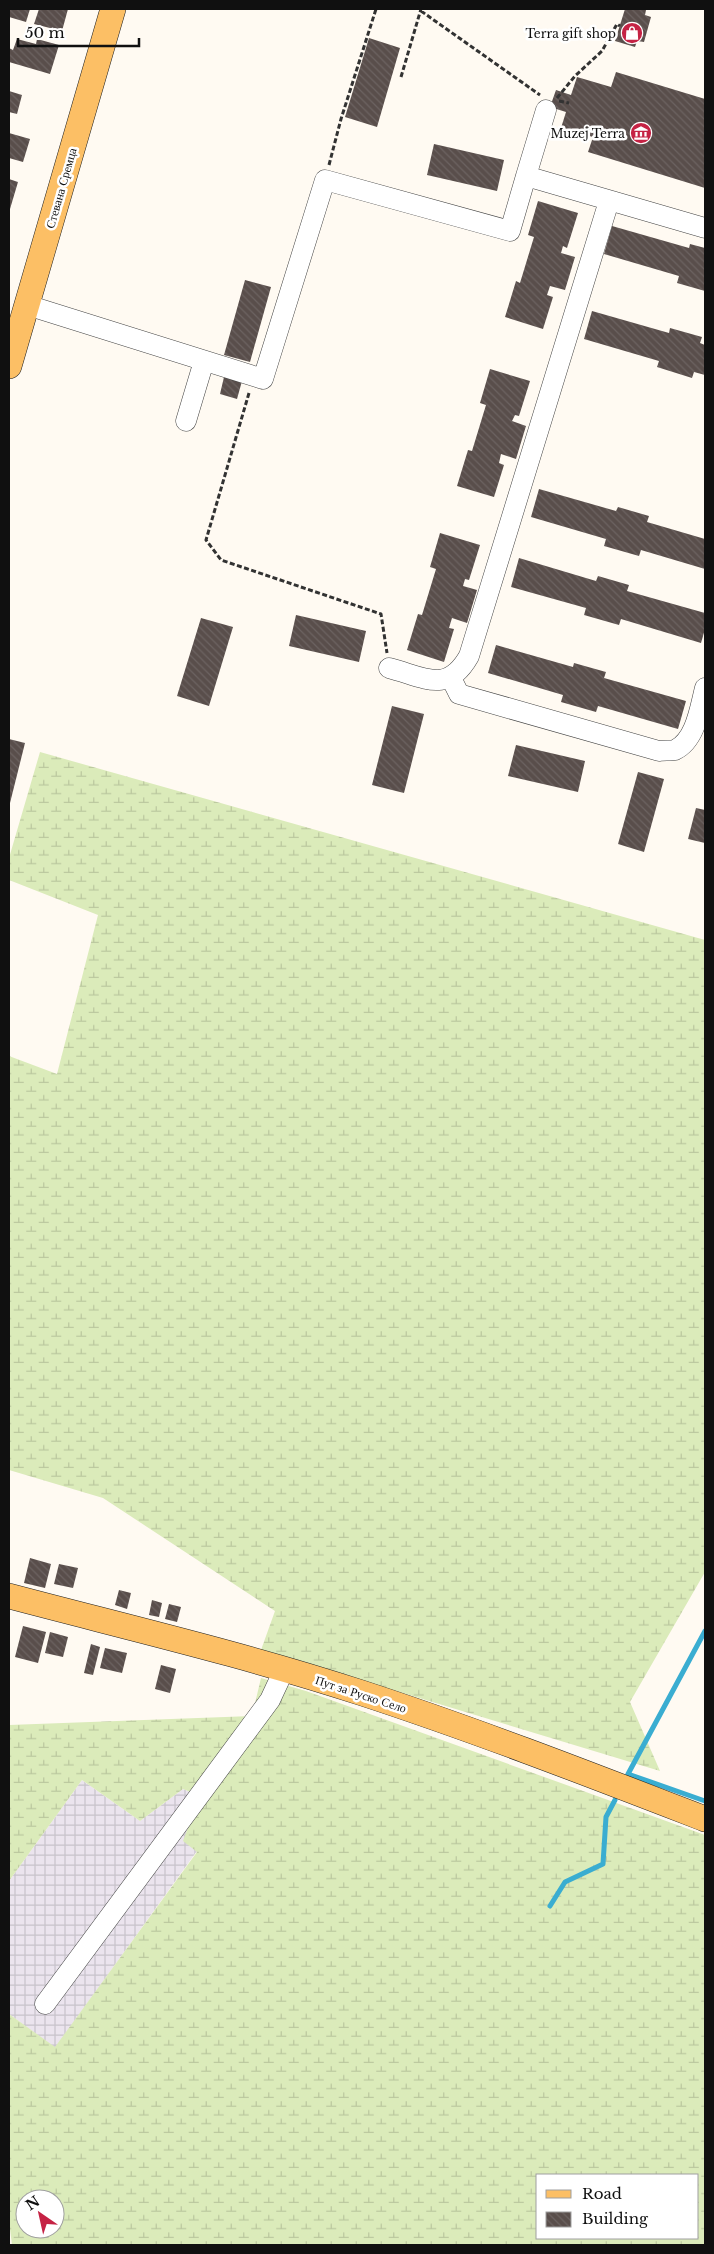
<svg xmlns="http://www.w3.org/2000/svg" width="714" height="2254" font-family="'Libre Baskerville',serif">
<defs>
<pattern id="industrial-grid" width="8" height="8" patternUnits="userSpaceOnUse" patternTransform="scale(1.25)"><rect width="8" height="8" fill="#ebe4ee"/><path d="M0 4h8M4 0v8" fill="none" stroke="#c8c3cb"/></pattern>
<pattern id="wetland-marsh" width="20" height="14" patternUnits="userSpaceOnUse" patternTransform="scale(1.25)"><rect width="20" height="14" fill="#dbebba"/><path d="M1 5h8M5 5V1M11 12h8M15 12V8" fill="none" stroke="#bbc89f"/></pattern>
<pattern id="building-back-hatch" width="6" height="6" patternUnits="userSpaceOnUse" patternTransform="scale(1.25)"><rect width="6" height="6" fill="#594e4b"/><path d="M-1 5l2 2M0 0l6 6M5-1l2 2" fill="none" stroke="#6c6361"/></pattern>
</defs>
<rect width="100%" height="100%" fill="#fffaf2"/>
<!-- industrial -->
<path fill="url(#industrial-grid)" d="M 82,1780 L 140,1821 L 183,1789 L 200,1796 L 197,1851 L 55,2048 L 9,2014 L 9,1881 Z"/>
<!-- wetland -->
<path fill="url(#wetland-marsh)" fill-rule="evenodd" d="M 40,752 L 705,940 L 705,1572 L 630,1702 L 660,1771 L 261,1650 L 275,1611 L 103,1498 L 9,1470 L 9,1056 L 57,1074 L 98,915 L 9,880 L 9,858 Z
M 261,1678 L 306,1691 L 705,1835 L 705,2245 L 12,2245 L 9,2221 L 9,2014 L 55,2047 L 197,1852 L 183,1841 L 200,1796 L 183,1789 L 140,1821 L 82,1780 L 9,1881 L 9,1725 L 252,1716 ZM 538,2175 L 698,2175 L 698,2238 L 538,2238 ZM 25,2199 L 55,2199 L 55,2229 L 25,2229 Z"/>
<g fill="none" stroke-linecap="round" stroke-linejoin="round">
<!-- stream -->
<path stroke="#3aadd1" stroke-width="5" d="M 705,1631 L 628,1774 L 705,1801
M 550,1906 L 565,1882 L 603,1864 L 606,1817 L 615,1800"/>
</g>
<!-- building -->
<path fill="url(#building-back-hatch)" d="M 9,9 L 30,9 L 26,22 L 9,17 Z
M 39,9 L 68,9 L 62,31 L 34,24 Z
M 625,9 L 646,10 L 645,15 L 651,17 L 644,42 L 637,41 L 635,47 L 615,41 Z
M 369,38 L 400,48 L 377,127 L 345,117 Z
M 17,39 L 36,44 L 37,39 L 59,45 L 50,74 L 9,62 L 9,48 L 13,50 Z
M 616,72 L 705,99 L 705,188 L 588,152 L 593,137 L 561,128 L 566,112 L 550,107 L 556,90 L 571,95 L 577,77 L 611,87 Z
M 9,91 L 22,95 L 17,114 L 9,112 Z
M 9,133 L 30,139 L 23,162 L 9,158 Z
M 434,144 L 504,160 L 497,191 L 427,175 Z
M 9,179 L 18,182 L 10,209 L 9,208 Z
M 538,201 L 578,213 L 567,248 L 563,246 L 561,253 L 575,257 L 565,290 L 550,286 L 547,295 L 553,297 L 543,329 L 505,317 L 516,281 L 520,283 L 534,237 L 528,235 Z
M 612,226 L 689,248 L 690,244 L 705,248 L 705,291 L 677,283 L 679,276 L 604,254 Z
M 245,280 L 271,287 L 250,362 L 224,355 Z
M 592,311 L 669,333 L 670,328 L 702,337 L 700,343 L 705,345 L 705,375 L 694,372 L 692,378 L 657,367 L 659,361 L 584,339 Z
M 490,369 L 530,381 L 519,416 L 515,415 L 512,421 L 526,426 L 516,459 L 501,454 L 499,463 L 504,465 L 494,497 L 457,486 L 468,450 L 472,451 L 486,405 L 480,403 Z
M 224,377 L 242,381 L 237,399 L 220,394 Z
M 539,489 L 616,511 L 618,507 L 649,516 L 647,522 L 705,539 L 705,569 L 641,550 L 639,556 L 604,546 L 606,539 L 531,517 Z
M 440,533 L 480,545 L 469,580 L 465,579 L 463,586 L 477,590 L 467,623 L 452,618 L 449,628 L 454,629 L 444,662 L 407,650 L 418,614 L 422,615 L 436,569 L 430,567 Z
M 519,558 L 596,581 L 598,576 L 629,585 L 627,591 L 705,613 L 705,629 L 701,643 L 621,619 L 619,625 L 584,615 L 586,608 L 511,587 Z
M 296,615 L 366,631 L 359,662 L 289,646 Z
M 201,618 L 233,627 L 209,706 L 177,696 Z
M 496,645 L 573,667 L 574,663 L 606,672 L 604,678 L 686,701 L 678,729 L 598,706 L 596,712 L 561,702 L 563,695 L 488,673 Z
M 392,706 L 424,714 L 404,793 L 372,785 Z
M 9,739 L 25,743 L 9,807 Z
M 516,745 L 585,761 L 578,792 L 508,776 Z
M 638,772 L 664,779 L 644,852 L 618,844 Z
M 696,808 L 705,810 L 705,843 L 688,839 Z
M 30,1558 L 51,1564 L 45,1588 L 24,1583 Z
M 59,1564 L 78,1568 L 73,1588 L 54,1584 Z
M 119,1590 L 131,1593 L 127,1609 L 115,1605 Z
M 152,1600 L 162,1603 L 159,1617 L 149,1615 Z
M 169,1604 L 181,1607 L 177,1622 L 165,1619 Z
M 23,1626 L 46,1632 L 38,1663 L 15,1657 Z
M 50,1632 L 68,1637 L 63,1657 L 45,1653 Z
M 91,1644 L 100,1647 L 93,1675 L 84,1673 Z
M 105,1648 L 127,1653 L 122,1673 L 100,1668 Z
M 161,1665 L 176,1669 L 170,1693 L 155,1689 Z"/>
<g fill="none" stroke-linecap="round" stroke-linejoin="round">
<!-- minor casing -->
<g stroke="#434343" stroke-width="21">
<path id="minor" d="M 526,176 L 546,110
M 27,305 L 263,379 L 325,180 L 510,231 L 526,176 L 705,228
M 186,421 L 204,361
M 389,668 C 424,677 447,695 469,656 L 609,201
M 451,678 L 459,694 L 659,751 C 663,750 671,751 675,750 C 696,740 700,707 705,688
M 45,2004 L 270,1700 L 284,1670"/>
</g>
<!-- major casing -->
<g stroke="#212121" stroke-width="26">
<path id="major" d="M 9,366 L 113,9
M 9,1596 C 126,1627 246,1655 362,1693 C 478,1731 591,1775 705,1819"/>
</g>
<!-- path -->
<path stroke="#323232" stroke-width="3" stroke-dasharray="5 2.5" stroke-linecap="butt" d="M 421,11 L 540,95
M 401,77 L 421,9
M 557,98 L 575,76 L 602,51 L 617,24 L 620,26
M 559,101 L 569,103
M 329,165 L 341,119 L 376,9
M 249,393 L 206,540 L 221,560 L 381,614 L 387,653"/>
<!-- minor -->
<use href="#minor" stroke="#fff" stroke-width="20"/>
<!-- major -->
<use href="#major" stroke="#fcbf65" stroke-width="25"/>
</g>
<!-- icons -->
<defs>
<g id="shop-disc" transform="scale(1.125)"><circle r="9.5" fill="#c52244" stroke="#fff"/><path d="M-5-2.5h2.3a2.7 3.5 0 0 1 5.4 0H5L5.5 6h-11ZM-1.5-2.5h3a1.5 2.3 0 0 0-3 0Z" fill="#fff"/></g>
<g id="museum-disc" transform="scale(1.125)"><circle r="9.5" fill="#c52244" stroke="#fff"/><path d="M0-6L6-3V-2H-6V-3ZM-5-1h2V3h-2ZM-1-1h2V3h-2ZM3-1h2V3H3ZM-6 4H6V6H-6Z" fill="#fff"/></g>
</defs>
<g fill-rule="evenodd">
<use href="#shop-disc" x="632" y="33"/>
<use href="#museum-disc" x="641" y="133"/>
</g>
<g text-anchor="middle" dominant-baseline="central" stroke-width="5" stroke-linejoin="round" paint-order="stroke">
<!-- poi labels -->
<g font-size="12" fill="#101010" stroke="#fff" text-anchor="end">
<text x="616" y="33">Terra gift shop</text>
<text x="625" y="133">Muzej Terra</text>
</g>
<!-- street labels -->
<g font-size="12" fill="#101010" stroke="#fff">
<text transform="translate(61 188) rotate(-74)">Стевана Сремца</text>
<text transform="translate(361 1694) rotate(18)">Пут за Руско Село</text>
</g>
</g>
<!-- border -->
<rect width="714" height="2254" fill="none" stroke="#101010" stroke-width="20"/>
<!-- legend -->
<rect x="536" y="2174" width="162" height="65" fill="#ffffff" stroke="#9f9f9f"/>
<rect x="546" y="2190" width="25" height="8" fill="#fcbf65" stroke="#9f9f9f"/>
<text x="582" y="2199" font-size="15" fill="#101010">Road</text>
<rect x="546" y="2212" width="25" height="15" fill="url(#building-back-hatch)" stroke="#9f9f9f"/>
<text x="582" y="2224" font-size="15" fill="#101010">Building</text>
<!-- north arrow -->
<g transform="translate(40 2214) rotate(326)"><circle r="24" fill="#ffffff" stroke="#9f9f9f"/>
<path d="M0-4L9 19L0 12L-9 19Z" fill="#c52244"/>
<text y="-8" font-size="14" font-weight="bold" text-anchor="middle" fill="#101010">N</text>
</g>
<!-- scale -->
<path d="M18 38v8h121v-8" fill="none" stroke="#101010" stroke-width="2.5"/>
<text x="25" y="38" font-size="15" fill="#101010" stroke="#ffffff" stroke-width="4" paint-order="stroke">50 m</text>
</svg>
